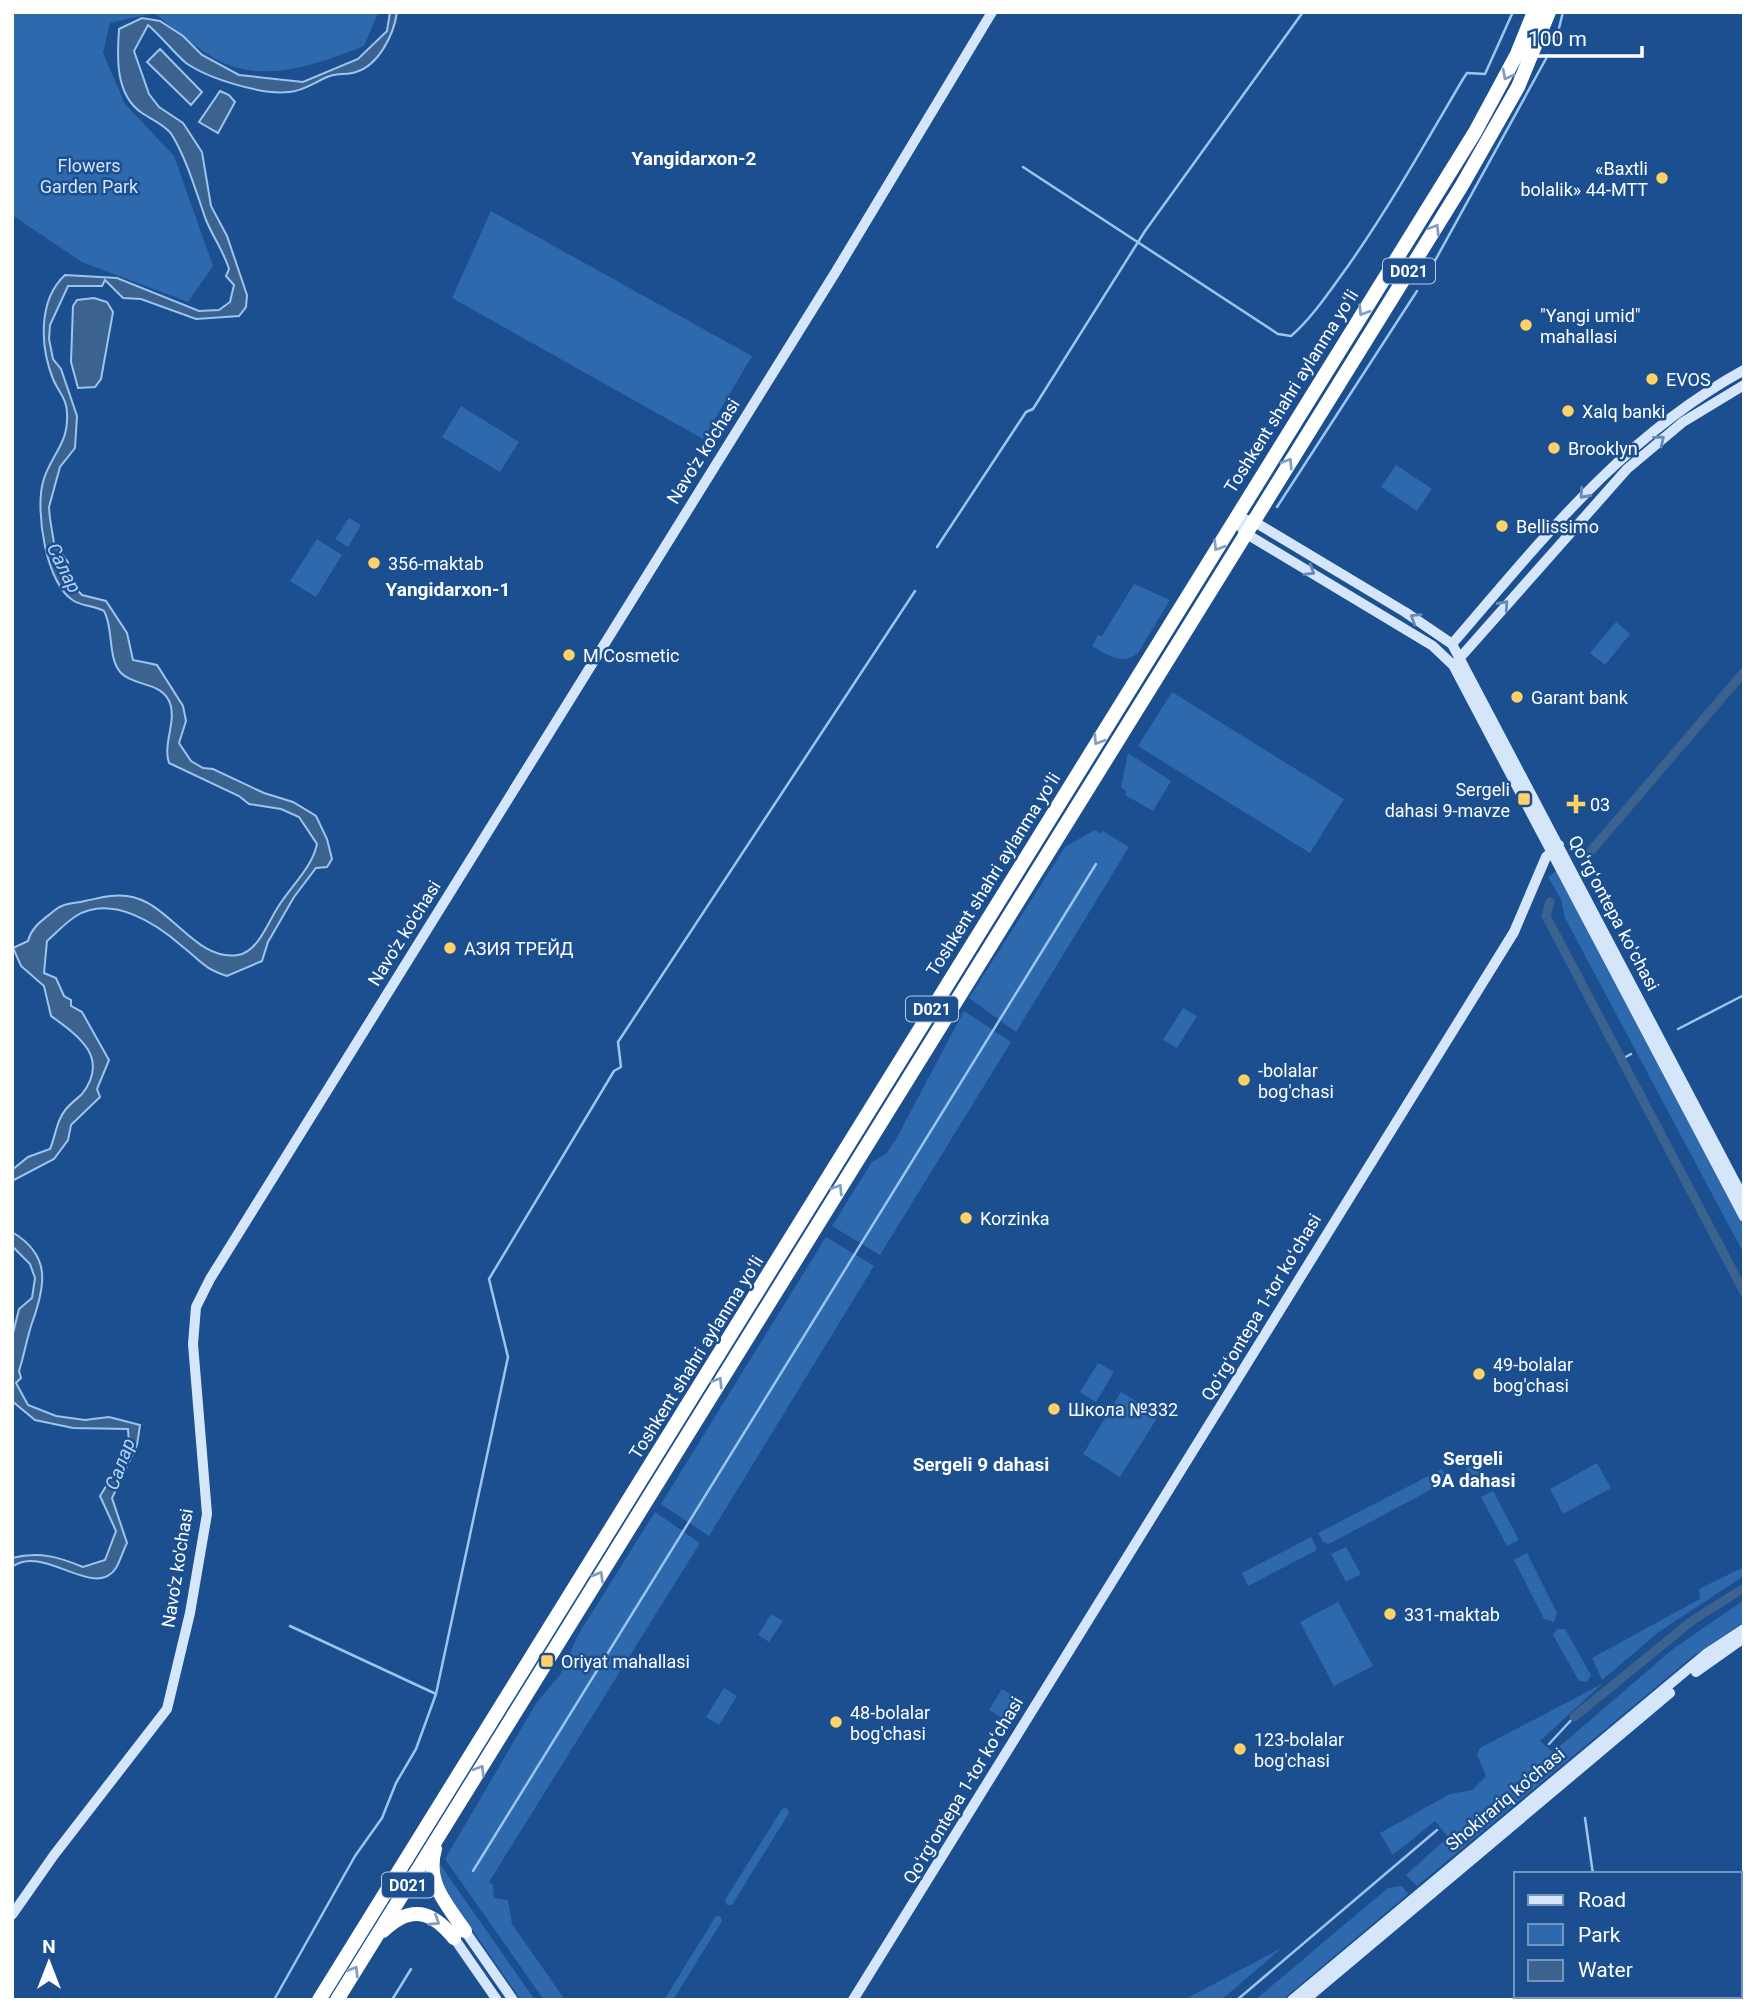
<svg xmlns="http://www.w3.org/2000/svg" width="1756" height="2012" font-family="Roboto,sans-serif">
<rect width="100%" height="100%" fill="#1b4f8f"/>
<!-- green -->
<path fill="#2e69ad" d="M 12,12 L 377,12 L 378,13 L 364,46 C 318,64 261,86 214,58 C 193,46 174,28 154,13 L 110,23 L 103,53 L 125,104 L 174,156 L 213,266 L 188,302 L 82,262 L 12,215 Z
M 491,211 L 752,356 L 703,439 L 452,298 Z
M 461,406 L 519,442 L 500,472 L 442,437 Z
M 1396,465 L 1432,489 L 1417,511 L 1381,487 Z
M 349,518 L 361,525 L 348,547 L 335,539 Z
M 317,539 L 342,555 L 316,597 L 290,581 Z
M 1134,584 L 1170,600 L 1138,653 C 1122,666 1107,654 1092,646 L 1098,635 L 1102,636 Z
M 1616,622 L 1630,634 L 1605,665 L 1590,653 Z
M 1172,692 L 1344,799 L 1310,853 L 1138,746 Z
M 1128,753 L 1171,781 L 1153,811 L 1125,795 L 1127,792 L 1121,787 Z
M 1095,830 L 1101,834 L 1103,831 L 1129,847 L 1016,1032 L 969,998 L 1065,847 Z
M 1556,871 L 1744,1228 L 1744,1254 L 1565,918 L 1561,899 L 1548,877 Z
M 1183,1008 L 1197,1016 L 1177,1048 L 1163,1040 Z
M 964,1011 L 1011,1042 L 880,1255 L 832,1226 L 872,1162 L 886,1154 L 896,1139 Z
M 826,1237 L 874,1266 L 709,1536 L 661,1504 Z
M 1098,1363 L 1114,1372 L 1096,1402 L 1080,1392 Z
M 1121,1392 L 1159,1415 L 1120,1477 L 1083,1454 Z
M 1474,1455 L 1485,1477 L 1474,1483 L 1462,1461 Z
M 1597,1463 L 1611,1488 L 1563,1514 L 1550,1489 Z
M 1442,1469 L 1449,1480 L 1329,1544 L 1323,1542 L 1318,1533 Z
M 1493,1491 L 1519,1540 L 1507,1546 L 1481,1497 Z
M 655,1512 L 700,1543 L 489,1882 L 493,1885 L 494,1898 L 508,1900 L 512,1924 L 565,2000 L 544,2000 L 445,1859 L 537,1702 L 560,1675 L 578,1635 Z
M 1311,1537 L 1317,1548 L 1315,1551 L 1248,1586 L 1242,1573 Z
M 1346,1547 L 1361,1574 L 1346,1582 L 1331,1554 Z
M 1527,1553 L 1557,1613 L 1554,1622 L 1544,1619 L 1514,1560 Z
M 1744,1567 L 1744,1576 L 1660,1631 L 1602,1680 L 1592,1658 L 1700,1599 L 1699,1589 Z
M 1744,1600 L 1744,1622 L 1692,1657 L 1417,1886 L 1406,1875 L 1448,1837 L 1435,1821 L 1393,1855 L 1380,1833 L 1450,1794 L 1472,1790 L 1486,1776 L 1477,1755 L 1480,1748 L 1602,1684 L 1540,1741 L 1553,1752 L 1673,1649 Z
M 1338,1602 L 1373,1666 L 1334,1686 L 1300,1622 Z
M 771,1614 L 783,1621 L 769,1642 L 758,1635 Z
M 1557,1629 L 1565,1629 L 1591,1675 L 1587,1682 L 1579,1681 L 1553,1635 Z
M 724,1688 L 737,1696 L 719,1725 L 706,1717 Z
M 1002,1689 L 1020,1700 L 1007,1721 L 989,1710 Z
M 787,1808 L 789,1813 L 732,1905 L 727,1905 L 725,1900 L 782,1809 Z
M 437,1860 L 535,2000 L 521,2000 L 444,1889 Z
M 1402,1886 L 1408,1894 L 1282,2000 L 1255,2000 L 1388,1888 Z
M 716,1916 L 720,1916 L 722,1921 L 673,2000 L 664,2000 Z
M 1283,1947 L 1221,2000 L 1184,2000 Z"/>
<!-- water -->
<path fill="#3c6290" stroke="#9cc4f0" stroke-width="2" d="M 390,12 L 397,12 C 394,34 379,65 356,72 C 348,75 338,73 330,76 C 316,81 304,91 289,92 C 262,95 209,79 186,63 C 176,55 161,36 148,25 L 134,51 L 149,94 L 159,107 L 183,123 L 202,152 L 211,206 L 227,236 L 247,295 L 246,307 L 239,316 L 196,319 L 141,299 L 123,298 L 105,280 L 102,286 L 68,286 L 50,325 L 49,339 L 53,359 L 61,369 L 77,416 L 75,448 L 60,467 L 49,507 L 50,519 L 54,543 L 68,562 L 70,582 L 82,595 L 106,601 L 127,633 L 133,660 L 157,665 L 183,706 L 186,721 L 179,743 L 191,761 L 203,768 L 213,769 L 264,793 L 293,802 L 316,816 L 327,839 L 332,859 L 327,867 L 316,868 L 294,897 L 268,942 L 262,961 L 227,976 C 203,968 202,962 183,947 C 157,924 112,894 76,916 C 65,923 56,933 47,941 L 44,973 L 56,978 L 64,996 L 71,1000 L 71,1006 L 82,1012 L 109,1060 L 97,1089 L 100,1097 L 71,1125 L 68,1140 L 54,1159 L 12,1181 L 12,1170 L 28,1157 L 50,1149 C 56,1135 56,1121 66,1109 C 71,1103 77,1099 82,1094 C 110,1058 79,1036 51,1016 L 44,986 L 21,966 L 13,948 L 28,941 C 32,926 43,920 55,910 C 65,902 74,904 85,901 C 100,898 112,894 127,896 C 170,901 194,962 238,955 C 258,952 268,922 278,907 C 291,886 312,868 317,844 L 299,817 L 281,809 L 249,804 L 239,796 L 169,763 C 162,743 179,718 168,699 C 158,682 134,686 121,673 C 107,658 114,628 104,611 C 95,606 82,606 74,601 C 46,585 35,511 43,482 C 50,455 69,445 67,413 C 67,399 58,391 53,379 C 40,346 38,300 65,275 L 117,278 L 199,311 L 219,310 L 230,302 L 234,285 L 226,276 L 229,269 C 224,252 213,237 206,220 C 196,192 188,162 172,135 C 167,126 151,119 142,113 C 115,95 117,57 119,29 L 142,18 L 160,21 L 183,36 L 202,55 L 239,75 L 303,82 L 358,59 L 387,31 Z
M 160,49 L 202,92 L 191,105 L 147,62 Z
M 220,91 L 229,95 L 235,102 L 218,133 L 199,122 Z
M 94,298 L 107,302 L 113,312 L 101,379 L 95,387 L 78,388 L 71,362 L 73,306 L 77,300 Z
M 12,1232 C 51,1255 46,1284 32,1323 C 27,1338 24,1355 19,1371 L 21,1378 L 16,1383 L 28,1405 L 56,1416 L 85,1420 L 109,1417 L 140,1425 L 137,1445 L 112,1498 L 127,1543 C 123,1551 120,1561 116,1568 C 95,1601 43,1543 12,1567 L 12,1558 C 39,1551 59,1557 83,1567 L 105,1560 L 116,1531 L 100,1496 L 123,1459 L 129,1444 L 128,1429 L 73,1428 L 35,1420 L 12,1401 L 12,1337 L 19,1309 L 32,1298 L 35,1278 L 30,1264 L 12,1246 Z"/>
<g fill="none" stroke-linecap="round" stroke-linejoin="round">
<!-- stream -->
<path stroke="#9cc4f0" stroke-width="2.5" d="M 1556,40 L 1563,12
M 1023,167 L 1278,334 L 1291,336 C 1313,317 1331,289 1348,266 C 1390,206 1426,142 1463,79 L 1467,73 L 1485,74 L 1512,14
M 1426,277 L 1548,55
M 1277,507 L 1417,291
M 937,547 L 1026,412 L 1033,409 L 1145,231 L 1303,12
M 1678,1029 L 1744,995
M 1622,1059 L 1631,1054
M 290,1626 L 436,1694
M 1549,1744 L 1574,1717
M 1585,1818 L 1593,1874
M 473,1871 L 1096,864
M 1612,1996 L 1613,2000
M 274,2000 L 355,1856 L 382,1818 L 396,1783 L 416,1749 L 436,1694 L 508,1357 L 489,1279 L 614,1071 L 621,1067 L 618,1042 L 915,591
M 392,2000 L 411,1969
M 1237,2000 L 1437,1830"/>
<!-- canal -->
<path stroke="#3c6290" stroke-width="9" d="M 1590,852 L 1744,672
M 1550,902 L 1546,916 L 1744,1292
M 1574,1717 L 1693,1620 L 1744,1588"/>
<!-- secondary -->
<path stroke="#d6e6fa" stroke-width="10" d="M 1235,518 L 1245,533 L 1433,646 L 1453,665 L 1744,1217
M 1235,518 L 1253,521 L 1405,612 L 1452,644 L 1744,1199
M 1452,644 C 1541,541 1622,437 1744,370
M 1458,660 L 1627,469 L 1683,422 L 1744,385
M 1696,1672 L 1744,1638
M 12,1915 L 54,1855 L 167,1709 L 190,1613 L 207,1514 L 193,1344 L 196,1307 L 210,1279 L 835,273 L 992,12
M 465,1931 L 513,2000
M 454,1938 L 497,2000
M 853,2000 L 1514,932 L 1546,857 L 1559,845
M 1292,2000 L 1706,1654 L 1744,1629
M 1305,2000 L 1670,1693"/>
<!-- highway -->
<path stroke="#fff" stroke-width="14" d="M 435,1849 C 425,1882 447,1905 465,1931
M 383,1931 C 411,1904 432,1911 454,1938
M 319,2000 L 1475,132 L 1517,54 L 1534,12
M 337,2000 L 1461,187 L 1518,87 L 1549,12"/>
</g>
<!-- one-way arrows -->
<defs><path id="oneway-chevron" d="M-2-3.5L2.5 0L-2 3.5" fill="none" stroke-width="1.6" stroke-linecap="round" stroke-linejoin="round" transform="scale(1.75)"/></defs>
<g stroke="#829ec1">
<use href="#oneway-chevron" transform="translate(1507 75) rotate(117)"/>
<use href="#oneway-chevron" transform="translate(1435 229) rotate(-58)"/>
<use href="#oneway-chevron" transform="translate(1363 311) rotate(122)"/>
<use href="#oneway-chevron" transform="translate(1288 463) rotate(-58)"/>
<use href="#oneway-chevron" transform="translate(1218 546) rotate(122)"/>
<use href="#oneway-chevron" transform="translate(1098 740) rotate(122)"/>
<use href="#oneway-chevron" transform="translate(838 1189) rotate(-58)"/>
<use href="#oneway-chevron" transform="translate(718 1382) rotate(-58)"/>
<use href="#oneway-chevron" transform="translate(599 1576) rotate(-59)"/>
<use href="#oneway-chevron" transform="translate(480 1770) rotate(-58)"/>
<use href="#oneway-chevron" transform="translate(435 1921) rotate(33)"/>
<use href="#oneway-chevron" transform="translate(354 1971) rotate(-58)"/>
</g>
<g stroke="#668bba">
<use href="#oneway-chevron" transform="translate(1660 440) rotate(-39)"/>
<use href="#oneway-chevron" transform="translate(1584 494) rotate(132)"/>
<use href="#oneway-chevron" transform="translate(1310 571) rotate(31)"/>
<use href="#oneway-chevron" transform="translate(1504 605) rotate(-48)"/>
<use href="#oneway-chevron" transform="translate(1415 618) rotate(-148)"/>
</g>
<!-- markers -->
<g fill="#ffd166" stroke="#1b4f8f" stroke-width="2.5">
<circle cx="1662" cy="178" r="7"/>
<circle cx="1526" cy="325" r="7"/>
<circle cx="1652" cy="379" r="7"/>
<circle cx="1568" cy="411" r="7"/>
<circle cx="1554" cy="448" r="7"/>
<circle cx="1502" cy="526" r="7"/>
<circle cx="374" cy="563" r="7"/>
<circle cx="569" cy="655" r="7"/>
<circle cx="1517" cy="697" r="7"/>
<rect x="1517" y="792" width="14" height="14" rx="3.5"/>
<path d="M1572.5 793.5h7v7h7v7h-7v7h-7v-7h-7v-7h7z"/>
<circle cx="450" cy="948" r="7"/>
<circle cx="1244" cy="1080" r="7"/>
<circle cx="966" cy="1218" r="7"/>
<circle cx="1479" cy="1374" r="7"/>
<circle cx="1054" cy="1409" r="7"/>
<circle cx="1390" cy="1614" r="7"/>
<rect x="540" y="1654" width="14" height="14" rx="3.5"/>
<circle cx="836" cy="1722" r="7"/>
<circle cx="1240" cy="1749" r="7"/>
</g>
<g text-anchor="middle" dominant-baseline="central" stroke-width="5" stroke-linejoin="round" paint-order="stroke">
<!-- shield labels -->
<g fill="#1b4f8f" stroke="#bbcadd" stroke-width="2">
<rect x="1383" y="258.5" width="52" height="25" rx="5"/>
<rect x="906" y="996.5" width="52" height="25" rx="5"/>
<rect x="382" y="1872.5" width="52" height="25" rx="5"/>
</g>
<g font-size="16" font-weight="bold" fill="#fff">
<text x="1409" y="271">D021</text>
<text x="932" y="1009">D021</text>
<text x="408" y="1885">D021</text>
</g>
<!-- park labels -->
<g font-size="18" fill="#cfe3fa" stroke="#1b4f8f">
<text x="89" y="165">Flowers<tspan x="89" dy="21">Garden Park</tspan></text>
</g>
<!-- poi labels -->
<g font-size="18" fill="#fff" stroke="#1b4f8f" text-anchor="start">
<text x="1648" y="168" text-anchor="end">«Baxtli<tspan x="1648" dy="21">bolalik» 44-MTT</tspan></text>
<text x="1540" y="315">"Yangi umid"<tspan x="1540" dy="21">mahallasi</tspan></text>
<text x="1666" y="379">EVOS</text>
<text x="1582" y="411">Xalq banki</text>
<text x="1568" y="448">Brooklyn</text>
<text x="1516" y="526">Bellissimo</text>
<text x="388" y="563">356-maktab</text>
<text x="583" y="655">M Cosmetic</text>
<text x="1531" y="697">Garant bank</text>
<text x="1510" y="789" text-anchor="end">Sergeli<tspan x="1510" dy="21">dahasi 9-mavze</tspan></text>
<text x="1590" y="804">03</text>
<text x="464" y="948">АЗИЯ ТРЕЙД</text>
<text x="1258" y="1070">-bolalar<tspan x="1258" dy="21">bog'chasi</tspan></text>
<text x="980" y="1218">Korzinka</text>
<text x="1493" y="1364">49-bolalar<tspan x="1493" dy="21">bog'chasi</tspan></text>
<text x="1068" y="1409">Школа №332</text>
<text x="1404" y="1614">331-maktab</text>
<text x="561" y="1661">Oriyat mahallasi</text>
<text x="850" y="1712">48-bolalar<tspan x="850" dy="21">bog'chasi</tspan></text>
<text x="1254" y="1739">123-bolalar<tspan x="1254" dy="21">bog'chasi</tspan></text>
</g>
<!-- street labels -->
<g font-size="18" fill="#fff" stroke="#1b4f8f">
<text transform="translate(1291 391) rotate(-58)">Toshkent shahri aylanma yoʻli</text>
<text transform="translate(703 451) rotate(-58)">Navo'z ko'chasi</text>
<text transform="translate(993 874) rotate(-58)">Toshkent shahri aylanma yoʻli</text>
<text transform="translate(1614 913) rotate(62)">Qoʻrgʻontepa koʻchasi</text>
<text transform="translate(404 933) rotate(-58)">Navo'z ko'chasi</text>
<text transform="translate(1261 1307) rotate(-59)">Qoʻrgʻontepa 1-tor koʻchasi</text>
<text transform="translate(696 1357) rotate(-58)">Toshkent shahri aylanma yoʻli</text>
<text transform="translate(177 1568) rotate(-81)">Navo'z ko'chasi</text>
<text transform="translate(963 1790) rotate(-59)">Qoʻrgʻontepa 1-tor koʻchasi</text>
<text transform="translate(1505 1799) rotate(-40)">Shokirariq ko'chasi</text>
</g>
<!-- neighbourhood labels -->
<g font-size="19" font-weight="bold" fill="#fff" stroke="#1b4f8f">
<text x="694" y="158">Yangidarxon-2</text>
<text x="448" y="589">Yangidarxon-1</text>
<text x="1473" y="1458">Sergeli<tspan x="1473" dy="22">9A dahasi</tspan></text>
<text x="981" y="1464">Sergeli 9 dahasi</text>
</g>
<!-- water labels -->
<g font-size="19" font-style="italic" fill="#b5d3f5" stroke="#1b4f8f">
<text transform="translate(64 568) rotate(63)">Салар</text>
<text transform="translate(120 1464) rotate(-70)">Салар</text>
</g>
</g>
<!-- border -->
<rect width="1756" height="2012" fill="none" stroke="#ffffff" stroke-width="28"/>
<!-- legend -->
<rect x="1514" y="1872" width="228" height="126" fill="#1b4f8f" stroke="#7695bc" stroke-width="2"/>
<rect x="1528" y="1895" width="35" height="10" fill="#d6e6fa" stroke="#7695bc" stroke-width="2"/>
<text x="1578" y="1907" font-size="21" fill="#ffffff">Road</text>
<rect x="1528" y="1924" width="35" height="21" fill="#2e69ad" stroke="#7695bc" stroke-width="2"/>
<text x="1578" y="1942" font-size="21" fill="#ffffff">Park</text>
<rect x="1528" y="1960" width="35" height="21" fill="#3c6290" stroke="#7695bc" stroke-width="2"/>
<text x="1578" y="1977" font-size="21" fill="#ffffff">Water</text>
<!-- north arrow -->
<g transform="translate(49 1963)" stroke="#1b4f8f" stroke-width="5" paint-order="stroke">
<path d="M0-5L12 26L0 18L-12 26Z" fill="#ffffff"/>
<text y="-10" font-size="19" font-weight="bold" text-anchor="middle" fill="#ffffff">N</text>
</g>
<!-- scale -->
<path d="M1518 46v10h124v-10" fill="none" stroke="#ffffff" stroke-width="3.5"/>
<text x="1528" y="46" font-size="21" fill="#ffffff" stroke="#1b4f8f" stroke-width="5" paint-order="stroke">100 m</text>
</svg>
